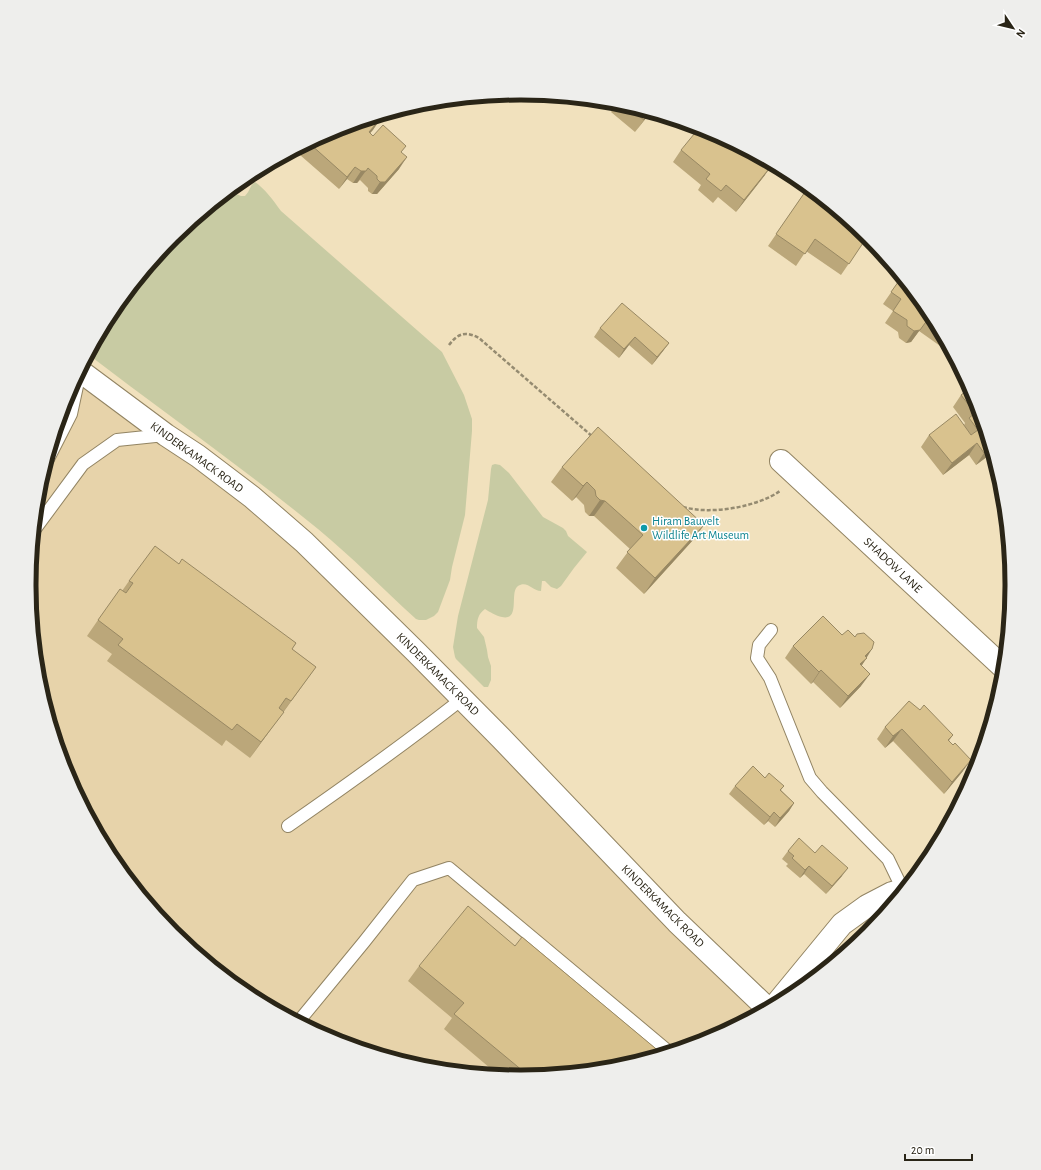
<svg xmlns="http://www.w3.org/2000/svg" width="1041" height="1170" font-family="'Alegreya Sans',sans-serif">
<rect width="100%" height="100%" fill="#f1e1bd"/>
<!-- built -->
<path fill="#e7d3aa" d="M 80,371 L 252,497 L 767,1008 L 708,1039 L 616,1067 L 520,1076 L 424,1067 L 332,1039 L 247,994 L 173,932 L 112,858 L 66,773 L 38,681 L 29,585 L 38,489 L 67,397 Z"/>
<!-- green -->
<path fill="#c8cba3" d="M 255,182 C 265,189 273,200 281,211 L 442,352 L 464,395 L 472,419 L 472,431 L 465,515 L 452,567 L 450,580 L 438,612 L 434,616 L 426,620 L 419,620 L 416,619 C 383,589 352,557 318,529 C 243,468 165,413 89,355 L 112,312 L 173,237 L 229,191 L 241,196 L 245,196 C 250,191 250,185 255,182 Z
M 495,464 L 500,465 L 509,473 L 543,517 L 563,528 L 566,531 L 568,536 L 587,552 L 574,568 L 561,586 L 557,589 L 551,587 L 545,581 L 542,581 L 541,591 C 533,591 527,580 518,586 C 509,592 521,621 502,617 C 496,616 490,612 485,609 C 478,614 477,620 477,628 L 484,637 L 487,650 L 488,657 L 491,666 L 491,680 L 488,687 L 484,687 L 456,659 L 455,657 L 453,647 L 458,616 L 488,500 L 491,469 L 492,465 Z"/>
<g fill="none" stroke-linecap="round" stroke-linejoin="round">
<!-- lane casing -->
<g stroke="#928463" stroke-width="14">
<path id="lane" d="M 48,459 L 71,414 L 80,372
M 35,529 L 83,464 L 117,440 L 165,435
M 771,630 L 759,645 L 757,658 L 770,678 L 810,778 L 822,792 L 888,859 L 903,890
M 288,826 C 347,785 406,743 462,699
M 299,1021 L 364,942 L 413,880 L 449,868 L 668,1051"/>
</g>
<!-- street casing -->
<g stroke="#928463" stroke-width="24">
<path id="street" d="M 781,461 L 1004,668
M 777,1003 L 842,924 L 867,906 L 892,893 L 903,890"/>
</g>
<!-- primary casing -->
<g stroke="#928463" stroke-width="24">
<path id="primary" d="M 80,371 L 166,435 L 198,456 L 252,497 L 304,542 L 416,652 L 501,738 L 677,922 L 767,1008"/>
</g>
<!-- path -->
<path stroke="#958b71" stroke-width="2.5" stroke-dasharray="4 2" stroke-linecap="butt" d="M 449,345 C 458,333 466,331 479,338 L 593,437
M 683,507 C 711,515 757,507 780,491"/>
<!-- lane -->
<use href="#lane" stroke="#fff" stroke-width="12"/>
<!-- street -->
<use href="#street" stroke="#fff" stroke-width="22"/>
<!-- primary -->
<use href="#primary" stroke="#fff" stroke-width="22"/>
</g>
<!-- wall -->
<path fill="#bba77a" d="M 617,103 L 650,113 L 635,132 L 611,112 Z
M 381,118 L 370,133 L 373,136 L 406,146 L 401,152 L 399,169 L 377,194 L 372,194 L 368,191 L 368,188 L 360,180 L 357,183 L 353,183 L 347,179 L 339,189 L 300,155 L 307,144 L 333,131 Z
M 681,150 L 765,175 L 736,212 L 718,197 L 713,203 L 698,190 L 701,185 L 673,162 Z
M 805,192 L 867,237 L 841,275 L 806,251 L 796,266 L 768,246 Z
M 901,278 L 929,312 L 946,343 L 943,348 L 919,331 L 911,342 L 906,343 L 899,338 L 898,332 L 885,323 L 893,311 L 883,304 Z
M 600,328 L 669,343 L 663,351 L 652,365 L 629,345 L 619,358 L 594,337 Z
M 970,388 L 992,453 L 976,465 L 969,455 L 943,475 L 921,447 L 929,435 L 964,425 L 965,423 L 953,407 L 961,395 Z
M 562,467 L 693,540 L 644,594 L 616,568 L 630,549 L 594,516 L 589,516 L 585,512 L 584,505 L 576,497 L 572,501 L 551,482 Z
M 179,564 L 296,643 L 292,649 L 316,667 L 250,758 L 226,740 L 222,746 L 107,661 L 112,654 L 87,636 L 98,620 L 122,591 L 129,581 Z
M 842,635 L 867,658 L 861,666 L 861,686 L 840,708 L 813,682 L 811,684 L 785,658 L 793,646 Z
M 920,710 L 953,735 L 949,741 L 963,771 L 944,794 L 893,741 L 885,748 L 877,739 L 885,727 Z
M 765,778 L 784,786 L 781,790 L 794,803 L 789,811 L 775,827 L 768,821 L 764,825 L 729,794 L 735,786 Z
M 788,851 L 842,876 L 826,894 L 804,874 L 800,878 L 786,866 L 788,864 L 782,859 Z
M 515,946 L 616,1067 L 520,1076 L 497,1074 L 444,1029 L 452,1018 L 408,981 L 419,966 Z"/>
<!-- shaded-wall -->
<path fill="#988863" d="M 649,113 L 650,113 L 635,132 L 644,120 Z
M 381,118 L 373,130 L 360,144 L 369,132 Z
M 407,157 L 399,169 L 377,194 L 372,194 L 380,182 Z
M 772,165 L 765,175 L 736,212 L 744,200 Z
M 355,167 L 347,179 L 339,189 L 347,177 Z
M 368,168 L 357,183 L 353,183 L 361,171 Z
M 928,319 L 911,342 L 906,343 L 914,331 Z
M 635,337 L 629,345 L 619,358 L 624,349 Z
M 669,343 L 663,351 L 652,365 L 657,357 Z
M 977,443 L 969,455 L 943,475 L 952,463 Z
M 990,448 L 992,453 L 976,465 L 984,453 Z
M 587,482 L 576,497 L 572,501 L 583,486 Z
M 600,500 L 605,501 L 594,516 L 589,516 Z
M 704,525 L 693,540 L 644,594 L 655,578 Z
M 872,649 L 859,670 L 852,676 L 865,656 Z
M 316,667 L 305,682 L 250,758 L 261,742 Z
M 821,670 L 813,682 L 811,684 L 819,672 Z
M 870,674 L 861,686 L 840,708 L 848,696 Z
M 902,729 L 893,741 L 885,748 L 893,736 Z
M 971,760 L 963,771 L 944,794 L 952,782 Z
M 794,803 L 789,811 L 775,827 L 780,818 Z
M 774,812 L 768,821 L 764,825 L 770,817 Z
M 809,866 L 804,874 L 800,878 L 805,870 Z
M 848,868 L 842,876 L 826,894 L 832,886 Z"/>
<!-- building -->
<path fill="#d9c28e" stroke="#988863" d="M 626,106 L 649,113 L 644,120 Z
M 379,117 L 381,118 L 369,132 L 373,136 L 383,125 L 406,146 L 401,152 L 407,157 L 385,182 L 380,182 L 377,179 L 377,176 L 368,168 L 366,171 L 361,171 L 355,167 L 347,177 L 309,143 L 333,131 Z
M 699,128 L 709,131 L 772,165 L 744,200 L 726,185 L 721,191 L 706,179 L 710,174 L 681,150 Z
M 805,192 L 847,221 L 848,221 L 867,237 L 849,264 L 815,239 L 805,254 L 776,234 Z
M 901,278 L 929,312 L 936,325 L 928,319 L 920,330 L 914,331 L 907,326 L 907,320 L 893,311 L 901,299 L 891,292 Z
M 622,303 L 669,343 L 657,357 L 635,337 L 624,349 L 600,328 Z
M 970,388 L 975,397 L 990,448 L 984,453 L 977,443 L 952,463 L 929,435 L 956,414 L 971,435 L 978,430 L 969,418 L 975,413 L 961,395 Z
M 598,427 L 704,525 L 655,578 L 627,552 L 643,535 L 605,501 L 600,500 L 596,496 L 595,490 L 587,482 L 583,486 L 562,467 Z
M 155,546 L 179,564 L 182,559 L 296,643 L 292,649 L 316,667 L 291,701 L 286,698 L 279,708 L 284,712 L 261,742 L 237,724 L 232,730 L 118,645 L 123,639 L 98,620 L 120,589 L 126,593 L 133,583 L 129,581 Z
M 823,616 L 842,635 L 848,630 L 855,637 L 857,634 L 864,633 L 874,642 L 872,649 L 865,656 L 867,658 L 860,664 L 870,674 L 848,696 L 821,670 L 819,672 L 793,646 Z
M 909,701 L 920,710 L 924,705 L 953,735 L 948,740 L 953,745 L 955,743 L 971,760 L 952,782 L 902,729 L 893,736 L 885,727 Z
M 753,766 L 765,778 L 769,773 L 784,786 L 780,790 L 794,803 L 780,818 L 774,812 L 770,817 L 735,786 Z
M 799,838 L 815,853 L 822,845 L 848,868 L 832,886 L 809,866 L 805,870 L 792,858 L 794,856 L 788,851 Z
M 468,906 L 515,946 L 522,937 L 661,1053 L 616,1067 L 529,1076 L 454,1014 L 464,1003 L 419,966 Z"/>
<!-- markers -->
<circle fill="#0f9aa8" stroke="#fff" stroke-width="1.5" cx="644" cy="528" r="4"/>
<g text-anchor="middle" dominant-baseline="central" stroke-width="3" stroke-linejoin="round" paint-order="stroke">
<!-- street labels -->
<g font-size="12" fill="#2a2517" stroke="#fff">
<text transform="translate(197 457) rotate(36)">KINDERKAMACK ROAD</text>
<text transform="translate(893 565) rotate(43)">SHADOW LANE</text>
<text transform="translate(438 674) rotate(45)">KINDERKAMACK ROAD</text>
<text transform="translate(663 906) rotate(45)">KINDERKAMACK ROAD</text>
</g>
<!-- culture labels -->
<g font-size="12" fill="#0d838f" stroke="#fff" text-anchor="start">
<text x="652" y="521">Hiram Bauvelt<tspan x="652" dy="14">Wildlife Art Museum</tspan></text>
</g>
</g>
<!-- crop -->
<path d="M0 0H1041V1170H0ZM520 100H521A484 484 0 0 1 1005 584V586A484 484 0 0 1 521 1070H520A484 484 0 0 1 36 586V584A484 484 0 0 1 520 100Z" fill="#eeeeec" fill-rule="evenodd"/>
<path fill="none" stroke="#2a2517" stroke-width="5" d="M520 100H521A484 484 0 0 1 1005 584V586A484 484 0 0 1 521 1070H520A484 484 0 0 1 36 586V584A484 484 0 0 1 520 100Z"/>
<!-- north arrow -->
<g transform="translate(1013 28) rotate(125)" stroke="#ffffff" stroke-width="3" paint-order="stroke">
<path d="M0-3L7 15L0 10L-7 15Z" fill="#2a2517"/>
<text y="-6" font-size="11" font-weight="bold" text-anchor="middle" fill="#2a2517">N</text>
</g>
<!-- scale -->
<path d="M905 1154v6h67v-6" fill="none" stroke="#2a2517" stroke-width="2"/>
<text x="911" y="1154" font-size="12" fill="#2a2517" stroke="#ffffff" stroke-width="3" paint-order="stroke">20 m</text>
</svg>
